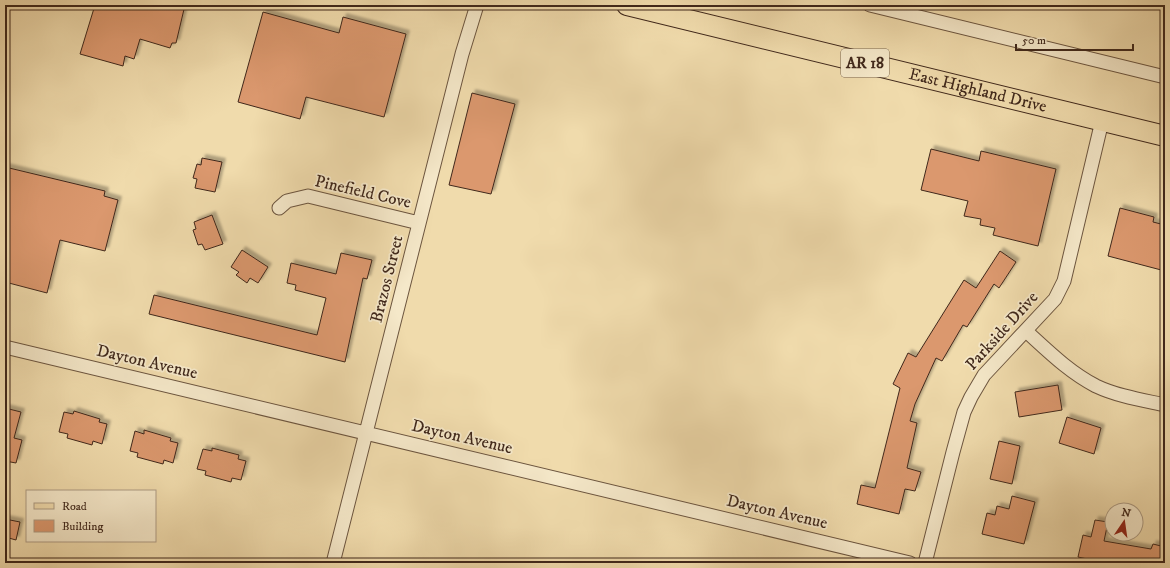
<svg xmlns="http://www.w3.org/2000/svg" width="1170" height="568" font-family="'IM FELL DW Pica',serif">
<defs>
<filter id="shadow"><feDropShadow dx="3.5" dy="-3.5" stdDeviation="1" flood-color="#0004"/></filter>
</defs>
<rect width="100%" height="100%" fill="#f0dbac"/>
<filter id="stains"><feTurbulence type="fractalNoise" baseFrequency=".005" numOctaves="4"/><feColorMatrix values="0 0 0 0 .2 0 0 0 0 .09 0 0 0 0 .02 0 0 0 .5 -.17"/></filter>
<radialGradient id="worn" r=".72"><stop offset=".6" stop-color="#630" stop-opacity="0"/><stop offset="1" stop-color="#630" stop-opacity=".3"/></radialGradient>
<!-- building -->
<path fill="#db986e" stroke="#40281b" filter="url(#shadow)" d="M 95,5 L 185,5 L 176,43 L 172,43 L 170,48 L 140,39 L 134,59 L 125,56 L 123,66 L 80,54 Z
M 263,12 L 339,33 L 343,17 L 406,34 L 384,117 L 306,97 L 300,119 L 238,102 Z
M 472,93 L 515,104 L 491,194 L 449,185 Z
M 931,149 L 979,161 L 981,151 L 1056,169 L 1038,246 L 993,235 L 995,228 L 980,225 L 981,219 L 964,216 L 968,201 L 921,190 Z
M 202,158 L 222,162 L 215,192 L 195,188 L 197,179 L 193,178 L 197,164 L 201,165 Z
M 5,167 L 105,191 L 104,196 L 118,200 L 105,251 L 60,240 L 47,293 L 5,282 Z
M 1120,208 L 1154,217 L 1153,222 L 1165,225 L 1165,271 L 1108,256 Z
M 212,215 L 223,244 L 205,250 L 202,244 L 198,245 L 193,230 L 196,229 L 194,222 Z
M 242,250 L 268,267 L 258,283 L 250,278 L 247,283 L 236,275 L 239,272 L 231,267 Z
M 1000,251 L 1016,262 L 999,288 L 994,284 L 967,327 L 963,325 L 942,361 L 936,358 L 915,404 L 910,421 L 917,423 L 907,468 L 921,472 L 915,491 L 905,489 L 899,514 L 857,504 L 861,485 L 875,488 L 900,388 L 893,384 L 908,353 L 916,357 L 964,280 L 976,288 Z
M 341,253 L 372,260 L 367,279 L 363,278 L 345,362 L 149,314 L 154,295 L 317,335 L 326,298 L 295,290 L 296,285 L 287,283 L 291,263 L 336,274 Z
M 1058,385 L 1062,410 L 1019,417 L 1015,392 Z
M 5,408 L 21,412 L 14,438 L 22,440 L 16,463 L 5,461 Z
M 74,411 L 100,419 L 99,422 L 107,424 L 102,444 L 93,441 L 92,445 L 67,438 L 68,434 L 59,432 L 64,412 L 73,414 Z
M 1067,417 L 1101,428 L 1094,454 L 1059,443 Z
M 144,430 L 171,438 L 170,441 L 178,443 L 173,463 L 164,460 L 163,464 L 137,457 L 138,453 L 130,451 L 135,431 L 144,434 Z
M 999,441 L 1020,446 L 1012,484 L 990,479 Z
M 212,448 L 239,455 L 238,459 L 246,461 L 241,480 L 232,478 L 231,482 L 205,475 L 206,471 L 197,469 L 203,449 L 212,451 Z
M 1012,496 L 1035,502 L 1024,544 L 982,534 L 987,513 L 995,515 L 997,506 L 1009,509 Z
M 5,519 L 20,522 L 16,540 L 5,537 Z
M 1095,520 L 1108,522 L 1104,541 L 1151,549 L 1153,544 L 1165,547 L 1165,563 L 1106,563 L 1078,557 L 1083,535 L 1091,537 Z"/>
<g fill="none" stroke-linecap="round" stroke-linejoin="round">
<!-- minor casing -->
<g stroke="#6c553f" stroke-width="15">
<path id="minor" d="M 870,5 L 1165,77
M 279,208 L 287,201 L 308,196 L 419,223
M 1026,331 C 1048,351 1069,372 1096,386 C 1117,396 1142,400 1165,405
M 5,347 L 910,563
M 333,563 L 462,54 L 477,5
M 925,563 L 953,452 L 964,412 L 971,397 L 984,375 L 1055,299 L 1064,281 L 1102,121"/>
</g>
<!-- primary casing -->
<g stroke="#40281b" stroke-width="22">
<g id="primary">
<path id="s1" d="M 627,5 L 1165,136"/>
</g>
</g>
<!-- minor -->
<use href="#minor" stroke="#f5e8c9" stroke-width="13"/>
<!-- primary -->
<use href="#primary" stroke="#f0dbac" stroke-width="20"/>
</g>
<g text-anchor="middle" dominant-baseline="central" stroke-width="3.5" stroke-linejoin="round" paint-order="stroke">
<!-- shield labels -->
<rect fill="#f5e8c9" stroke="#76624f" stroke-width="1" x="841" y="49" width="48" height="28" rx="3"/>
<g font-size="16" font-weight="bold" fill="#40281b">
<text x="865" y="63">AR 18</text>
</g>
<!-- street labels -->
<g font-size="17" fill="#40281b" stroke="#f5e8c9">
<text stroke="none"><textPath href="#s1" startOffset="361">East Highland Drive</textPath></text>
<text transform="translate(363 192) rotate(13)">Pinefield Cove</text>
<text transform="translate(387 279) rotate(-76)">Brazos Street</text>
<text transform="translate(1002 331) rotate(-48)">Parkside Drive</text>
<text transform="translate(147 362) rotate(13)">Dayton Avenue</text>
<text transform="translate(462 437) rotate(13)">Dayton Avenue</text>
<text transform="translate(777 512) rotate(13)">Dayton Avenue</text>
</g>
</g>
<!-- margin -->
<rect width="1170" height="568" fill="none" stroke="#f0dbac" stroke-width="20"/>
<rect x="6" y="6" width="1158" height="556" fill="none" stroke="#40281b" stroke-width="2"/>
<rect x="10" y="10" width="1150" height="548" fill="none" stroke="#40281b"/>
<!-- legend -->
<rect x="26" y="490" width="130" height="52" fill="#f5e8c9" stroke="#ad9b83"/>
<rect x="34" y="503" width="20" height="6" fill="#f0dbac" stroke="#ad9b83"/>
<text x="62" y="510" font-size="12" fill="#40281b">Road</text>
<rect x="34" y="520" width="20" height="12" fill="#db986e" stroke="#ad9b83"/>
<text x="62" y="530" font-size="12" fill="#40281b">Building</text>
<!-- north arrow -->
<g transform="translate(1124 522) rotate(13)"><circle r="19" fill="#f5e8c9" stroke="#ad9b83"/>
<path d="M0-3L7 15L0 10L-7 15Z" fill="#8f2418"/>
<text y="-6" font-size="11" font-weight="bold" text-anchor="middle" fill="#40281b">N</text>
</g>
<!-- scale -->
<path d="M1016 44v6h117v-6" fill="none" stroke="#40281b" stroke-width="2"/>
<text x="1022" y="44" font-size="12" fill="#40281b" stroke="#f5e8c9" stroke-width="3" paint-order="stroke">50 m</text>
<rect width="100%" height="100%" filter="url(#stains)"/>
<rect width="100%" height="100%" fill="url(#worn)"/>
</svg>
